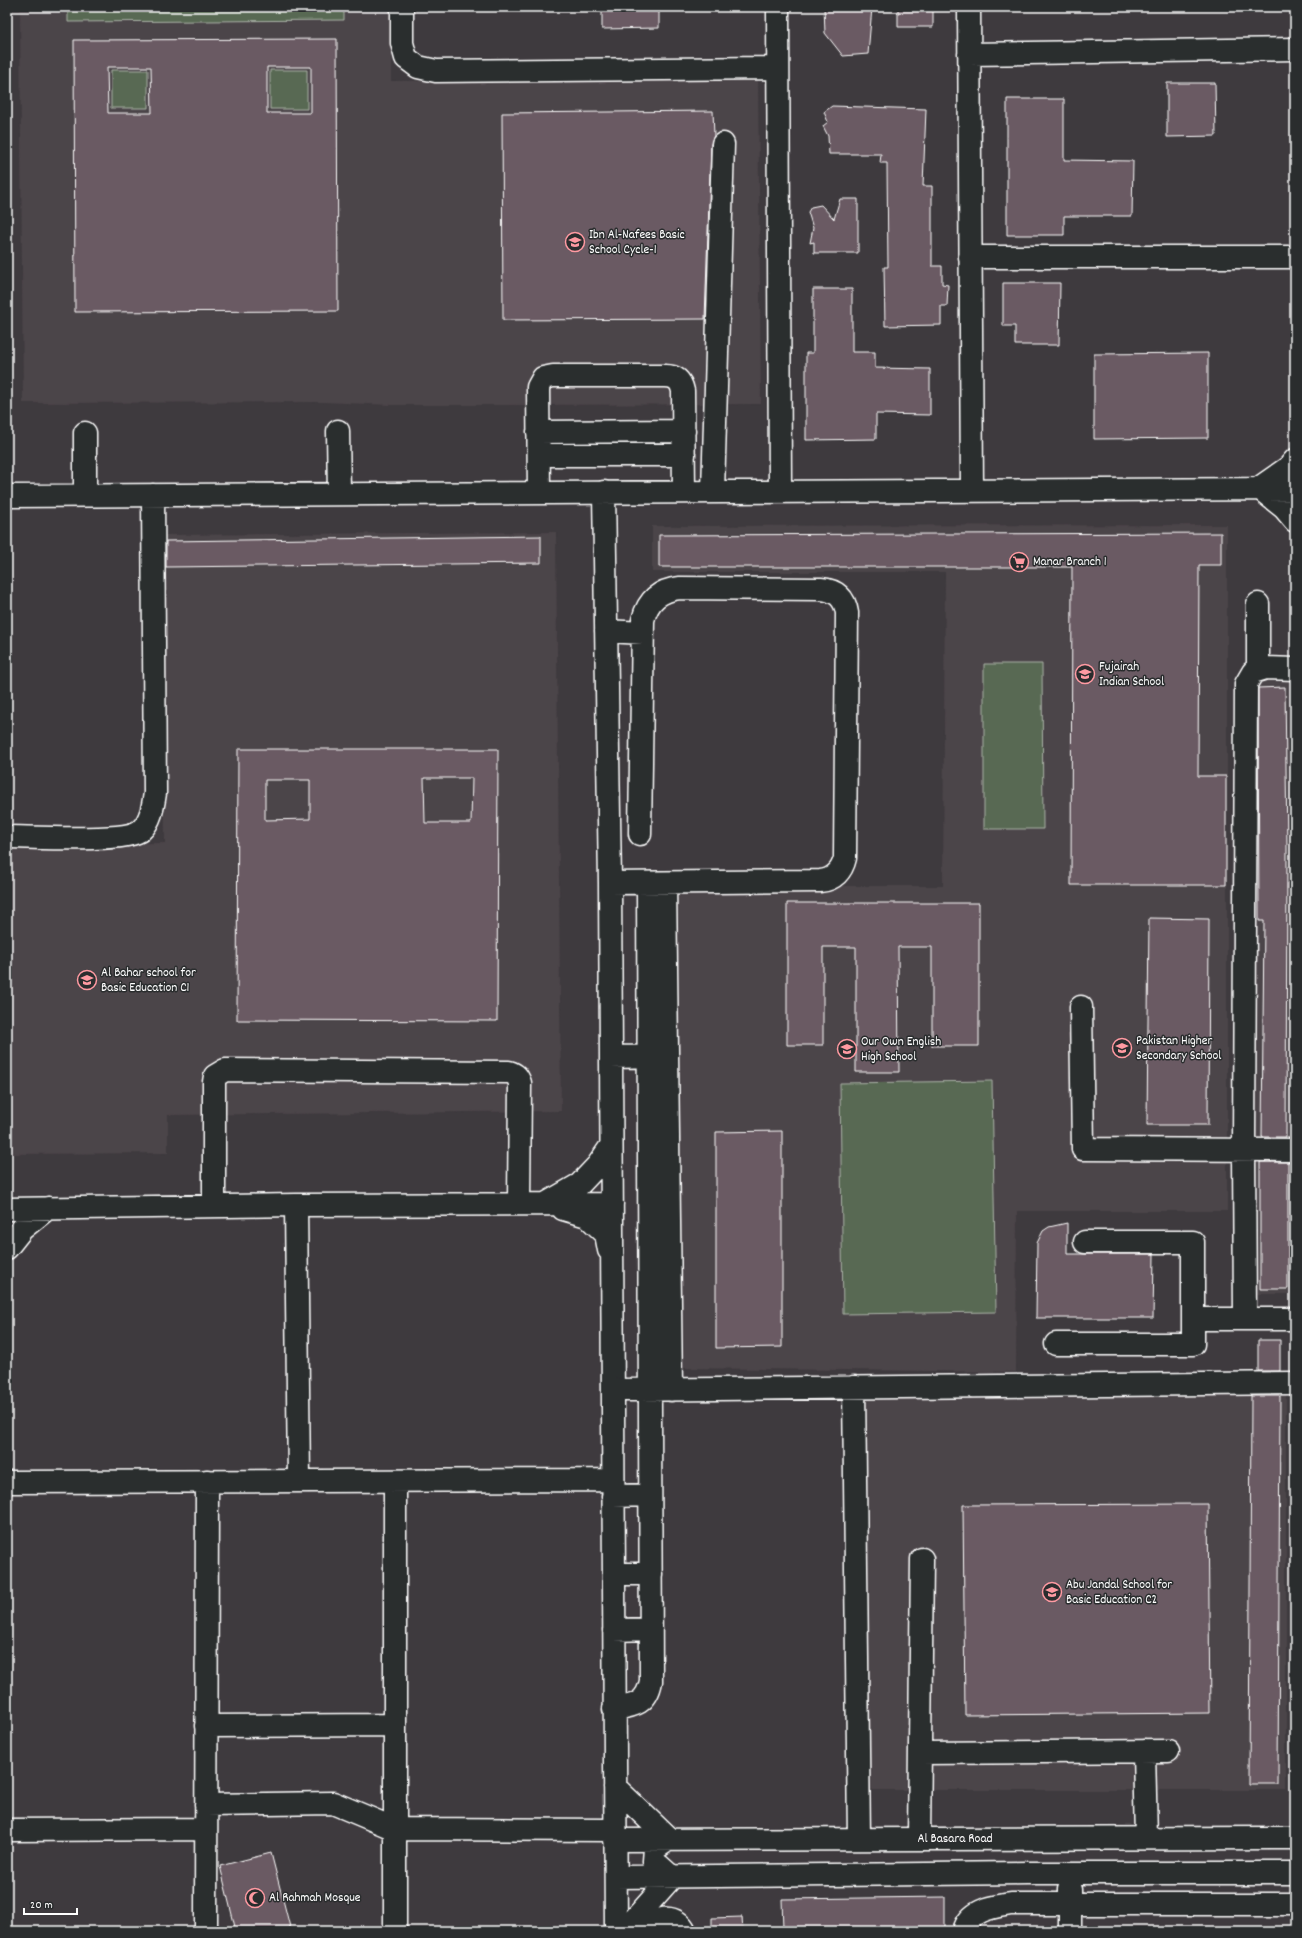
<svg xmlns="http://www.w3.org/2000/svg" width="1302" height="1938" font-family="Dekko,sans-serif">
<rect width="100%" height="100%" fill="#3e3a3e"/>
<filter id="ink" filterUnits="userSpaceOnUse"><feTurbulence type="fractalNoise" baseFrequency=".025" numOctaves="2"/><feDisplacementMap in="SourceGraphic" scale="8" xChannelSelector="R" yChannelSelector="G"/><feConvolveMatrix kernelMatrix="1 2 1 2 8 2 1 2 1" color-interpolation-filters="sRGB"/></filter>
<g filter="url(#ink)">
<!-- built -->
<path fill="#4c4449" d="M 20,7 L 391,7 L 391,81 L 758,78 L 761,404 L 506,405 L 391,405 L 323,402 L 23,403 Z
M 1227,525 L 1227,1211 L 1017,1211 L 1016,1372 L 677,1368 L 677,886 L 943,886 L 945,572 L 652,572 L 652,526 Z
M 556,532 L 561,1111 L 168,1115 L 168,1153 L 7,1154 L 7,845 L 165,843 L 162,535 Z
M 1294,672 L 1295,1294 L 1252,1294 L 1250,673 Z
M 1286,1385 L 1286,1790 L 865,1790 L 862,1395 Z"/>
<!-- green -->
<path fill="#586953" stroke="#acb4a9" d="M 68,7 L 344,7 L 344,20 L 68,22 Z
M 111,70 L 148,70 L 148,108 L 111,108 Z
M 270,70 L 307,70 L 307,109 L 270,109 Z
M 984,664 L 1042,664 L 1043,829 L 984,829 Z
M 992,1081 L 996,1312 L 843,1314 L 840,1083 Z"/>
<!-- building -->
<path fill="#6b5a63" stroke="#fff" fill-rule="evenodd" d="M 602,7 L 659,7 L 659,28 L 602,29 Z
M 824,7 L 872,7 L 868,54 L 843,56 L 825,33 Z
M 898,7 L 933,7 L 933,27 L 898,27 Z
M 337,39 L 338,311 L 75,312 L 74,40 ZM 107,67 L 151,67 L 152,113 L 108,113 ZM 267,67 L 311,67 L 311,113 L 267,113 Z
M 1167,83 L 1215,83 L 1216,136 L 1167,137 Z
M 1007,99 L 1064,99 L 1064,160 L 1133,161 L 1132,216 L 1064,216 L 1064,235 L 1007,235 Z
M 832,106 L 926,109 L 923,186 L 932,186 L 932,266 L 942,266 L 942,284 L 948,285 L 947,306 L 941,306 L 941,325 L 885,326 L 884,267 L 888,267 L 887,163 L 880,163 L 881,154 L 829,154 L 828,136 L 823,126 L 828,122 L 824,112 Z
M 713,111 L 714,136 L 711,144 L 705,319 L 503,320 L 502,113 Z
M 840,199 L 858,199 L 858,253 L 814,253 L 814,242 L 810,243 L 813,228 L 808,212 L 811,207 L 821,205 L 834,219 Z
M 1003,283 L 1060,283 L 1059,345 L 1015,345 L 1015,326 L 1003,326 Z
M 813,289 L 852,289 L 852,352 L 875,352 L 875,368 L 930,369 L 930,415 L 876,414 L 876,439 L 806,440 L 806,353 L 813,353 Z
M 1208,353 L 1208,438 L 1094,439 L 1094,354 Z
M 1221,533 L 1221,565 L 1199,565 L 1198,776 L 1226,776 L 1226,885 L 1071,885 L 1072,567 L 659,567 L 659,535 Z
M 541,536 L 541,563 L 166,567 L 166,541 Z
M 1285,687 L 1287,849 L 1286,1137 L 1262,1137 L 1264,921 L 1259,921 L 1258,688 Z
M 238,749 L 498,749 L 497,1021 L 237,1020 ZM 424,778 L 472,778 L 471,823 L 425,823 ZM 265,780 L 310,780 L 310,819 L 265,820 Z
M 787,903 L 979,903 L 979,1046 L 932,1046 L 932,947 L 898,947 L 899,1072 L 856,1072 L 856,947 L 823,947 L 823,1045 L 787,1045 Z
M 1149,918 L 1209,919 L 1208,1125 L 1147,1125 Z
M 782,1131 L 782,1347 L 716,1348 L 716,1132 Z
M 1260,1162 L 1288,1162 L 1288,1289 L 1260,1289 Z
M 1067,1223 L 1067,1254 L 1154,1254 L 1153,1318 L 1036,1318 L 1037,1243 L 1043,1231 L 1049,1227 Z
M 1258,1340 L 1280,1340 L 1280,1371 L 1258,1371 Z
M 1251,1396 L 1280,1396 L 1278,1784 L 1249,1784 Z
M 1208,1504 L 1210,1713 L 965,1715 L 963,1505 Z
M 271,1853 L 291,1931 L 236,1931 L 220,1866 Z
M 945,1897 L 945,1928 L 783,1929 L 782,1899 Z
M 742,1917 L 743,1931 L 712,1931 L 712,1918 Z"/>
<g fill="none" stroke-linecap="round" stroke-linejoin="round">
<!-- minor casing -->
<g stroke="#fff" stroke-width="25">
<path id="minor" d="M 402,7 L 402,43 L 406,58 L 418,67 L 436,71 L 778,68
M 778,7 L 780,491
M 969,7 L 972,490
M 969,54 L 1295,49
M 970,257 L 1295,257
M 338,431 L 339,494
M 538,432 L 684,431
M 85,433 L 85,495
M 539,455 L 684,455
M 1295,460 L 1289,467 L 1259,488 L 1284,508 L 1295,521
M 604,492 L 610,883 L 616,1931
M 713,492 L 723,144
M 539,493 L 538,387 L 543,378 L 553,376 L 665,376 C 676,376 681,381 683,391 L 684,492
M 7,496 L 1295,489
M 1258,604 L 1258,670
M 606,631 L 643,633
M 7,837 C 31,837 126,843 141,830 C 151,821 153,806 155,793 L 153,495
M 610,883 L 820,881 C 834,880 842,871 845,858 L 847,613 C 845,598 836,590 821,589 L 680,588 C 660,590 648,600 643,620 L 640,834
M 665,883 L 671,1390
M 1081,1007 L 1083,1149 L 1295,1150
M 611,1057 L 662,1056
M 547,1203 L 580,1184 L 598,1165 L 611,1146
M 296,1205 L 299,1481
M 214,1206 L 214,1082 L 215,1076 L 225,1070 L 509,1072 C 516,1074 518,1077 520,1083 L 519,1204
M 7,1209 L 296,1205 L 612,1204
M 563,1209 L 587,1216 L 606,1234 L 609,1250
M 7,1248 L 22,1229 L 48,1208
M 1193,1319 L 1295,1319
M 1245,1319 L 1244,1150 L 1246,684 L 1253,672 L 1266,668 L 1295,669
M 1056,1344 L 1193,1344 L 1193,1242 L 1085,1242
M 854,1387 L 859,1839
M 613,1390 L 1295,1383
M 7,1482 L 613,1480
M 613,1496 L 650,1495
M 614,1574 L 651,1574
M 614,1630 L 651,1629
M 614,1709 C 635,1706 647,1703 651,1681 L 648,883
M 206,1726 L 395,1725
M 1144,1751 L 1146,1838
M 920,1753 L 1168,1751
M 615,1787 L 669,1839 L 655,1849 L 654,1861 L 672,1877 L 624,1931
M 206,1805 L 333,1803 L 395,1829 L 615,1830
M 7,1830 L 206,1829
M 919,1839 L 922,1559
M 615,1840 L 1295,1838
M 616,1877 L 1027,1873 L 1295,1873
M 1070,1889 L 1070,1931
M 206,1931 L 207,1481
M 395,1931 L 395,1481
M 649,1931 C 656,1914 678,1915 685,1931
M 964,1931 C 970,1909 993,1907 1011,1904 L 1295,1904"/>
</g>
<!-- minor -->
<use href="#minor" stroke="#2a2d2e" stroke-width="22"/>
</g>
</g>
<!-- icons -->
<defs>
<g id="school-ring" transform="scale(1)"><circle r="9.5" fill="#2a2d2e" stroke="#ff9aa2" stroke-width="1.5"/><path d="M0-5L7-2L0 1L-7-2ZM-4 1L0 2.5L4 1V4Q0 6-4 4Z" fill="#ff9aa2"/></g>
<g id="supermarket-ring" transform="scale(1)"><circle r="9.5" fill="#2a2d2e" stroke="#ff9aa2" stroke-width="1.5"/><path d="M-6-5.5h2.5l.6 2H6L4.5 2H-2.5L-4.4-4H-6ZM-1.5 3.2a1.3 1.3 0 1 0 .1 0ZM3 3.2a1.3 1.3 0 1 0 .1 0Z" fill="#ff9aa2"/></g>
<g id="mosque-ring" transform="scale(1)"><circle r="9.5" fill="#2a2d2e" stroke="#ff9aa2" stroke-width="1.5"/><path d="M3.5-4.9A6 6 0 1 0 3.5 4.9A5 5 0 1 1 3.5-4.9Z" fill="#ff9aa2"/></g>
</defs>
<g fill-rule="evenodd">
<use href="#school-ring" x="575" y="242"/>
<use href="#supermarket-ring" x="1019" y="562"/>
<use href="#school-ring" x="1085" y="674"/>
<use href="#school-ring" x="87" y="980"/>
<use href="#school-ring" x="1122" y="1048"/>
<use href="#school-ring" x="847" y="1049"/>
<use href="#school-ring" x="1052" y="1592"/>
<use href="#mosque-ring" x="255" y="1898"/>
</g>
<g text-anchor="middle" dominant-baseline="central" stroke-width="3" stroke-linejoin="round" paint-order="stroke">
<!-- poi labels -->
<g font-size="13" fill="#fff" stroke="#2a2d2e" text-anchor="start">
<text x="589" y="235">Ibn Al-Nafees Basic<tspan x="589" dy="15">School Cycle-1</tspan></text>
<text x="1033" y="562">Manar Branch 1</text>
<text x="1099" y="667">Fujairah<tspan x="1099" dy="15">Indian School</tspan></text>
<text x="101" y="973">Al Bahar school for<tspan x="101" dy="15">Basic Education C1</tspan></text>
<text x="1136" y="1041">Pakistan Higher<tspan x="1136" dy="15">Secondary School</tspan></text>
<text x="861" y="1042">Our Own English<tspan x="861" dy="15">High School</tspan></text>
<text x="1066" y="1585">Abu Jandal School for<tspan x="1066" dy="15">Basic Education C2</tspan></text>
<text x="269" y="1898">Al Rahmah Mosque</text>
</g>
<!-- street labels -->
<g font-size="13" fill="#fff" stroke="#2a2d2e">
<text x="955" y="1839">Al Basara Road</text>
</g>
</g>
<!-- margin -->
<rect width="1302" height="1938" fill="none" stroke="#2a2d2e" stroke-width="24"/>
<rect x="12" y="12" width="1278" height="1914" fill="none" stroke="#fff" stroke-width="1.5" filter="url(#ink)"/>
<!-- scale -->
<path d="M24 1908v6h53v-6" fill="none" stroke="#ffffff" stroke-width="2"/>
<text x="30" y="1908" font-size="12" fill="#ffffff" stroke="#2a2d2e" stroke-width="3" paint-order="stroke">20 m</text>
</svg>
